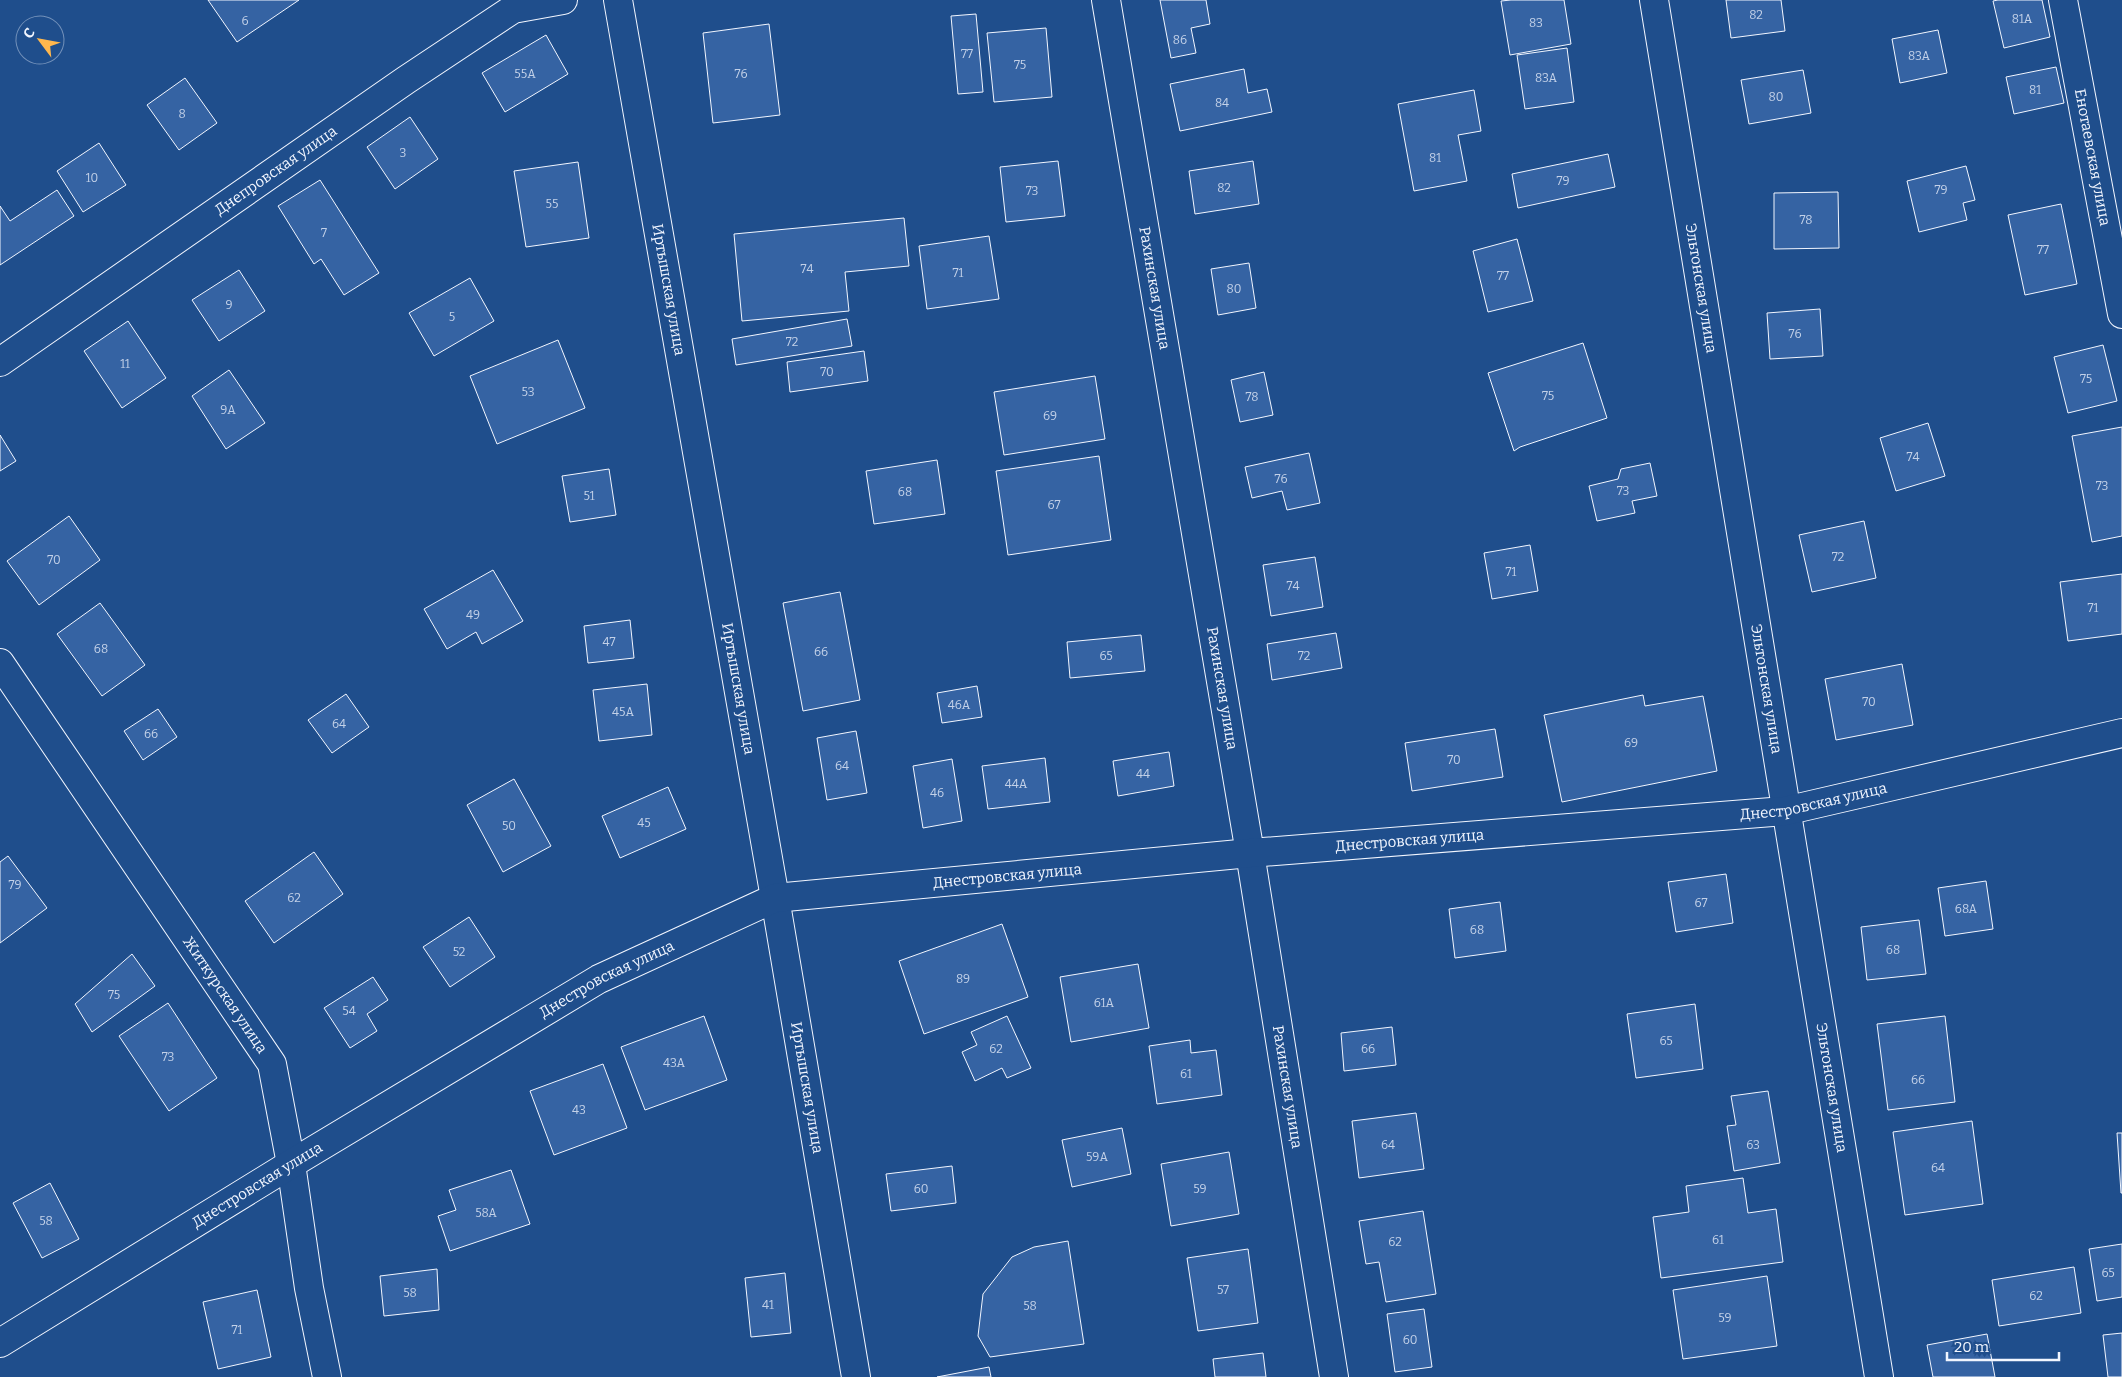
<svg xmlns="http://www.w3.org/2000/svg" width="2122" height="1377" font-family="Bitter,serif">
<rect width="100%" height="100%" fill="#1f4e8c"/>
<!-- building -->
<path fill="#3563a3" stroke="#f2f6ff" d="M 208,0 L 299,0 L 237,42 Z
M 1160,0 L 1206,0 L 1210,24 L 1191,28 L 1196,53 L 1171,58 Z
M 1511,0 L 1564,0 L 1571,44 L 1510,55 L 1501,1 Z
M 1726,0 L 1781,0 L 1785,31 L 1731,38 Z
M 1998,0 L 2042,0 L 2050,37 L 2004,48 L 1993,1 Z
M 976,14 L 983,92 L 958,94 L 951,16 Z
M 769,24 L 780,115 L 713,123 L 703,33 Z
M 1046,28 L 1052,97 L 994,102 L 987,33 Z
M 1938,30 L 1947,73 L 1900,83 L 1892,39 Z
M 546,35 L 568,74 L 505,112 L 482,73 Z
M 1567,48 L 1574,102 L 1525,109 L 1517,55 Z
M 2056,67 L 2064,103 L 2014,114 L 2006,77 Z
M 1244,69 L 1248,93 L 1267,89 L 1272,112 L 1180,131 L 1170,84 Z
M 1803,70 L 1811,113 L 1749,124 L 1741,80 Z
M 185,78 L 217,123 L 179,150 L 147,105 Z
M 1474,90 L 1481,131 L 1458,135 L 1467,181 L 1414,191 L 1398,104 Z
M 410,117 L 438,159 L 395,189 L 367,147 Z
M 99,143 L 126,185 L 83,212 L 57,171 Z
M 1608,154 L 1615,187 L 1518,208 L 1512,174 Z
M 1058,161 L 1065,216 L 1006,222 L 1000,167 Z
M 1253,161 L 1259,204 L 1195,214 L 1189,171 Z
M 578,162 L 589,238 L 526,247 L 514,171 Z
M 1966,166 L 1975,200 L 1963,203 L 1967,220 L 1919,232 L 1907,181 Z
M 320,180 L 379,273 L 344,295 L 321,259 L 314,264 L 278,206 Z
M 57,190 L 74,216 L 0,265 L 0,206 L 10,221 Z
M 1838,192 L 1839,248 L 1774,249 L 1774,193 Z
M 2061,204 L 2077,284 L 2025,295 L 2008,215 Z
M 904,218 L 909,266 L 845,272 L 849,311 L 742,321 L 734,234 Z
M 989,236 L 999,299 L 927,309 L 919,246 Z
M 1517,239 L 1533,301 L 1488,312 L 1473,251 Z
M 1249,263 L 1256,308 L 1218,315 L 1211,269 Z
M 239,270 L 265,311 L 219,341 L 192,300 Z
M 470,278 L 494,321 L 434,356 L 409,313 Z
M 1820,309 L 1823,356 L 1770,359 L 1767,313 Z
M 847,319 L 852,346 L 736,365 L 732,339 Z
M 128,321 L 166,378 L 122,408 L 84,351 Z
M 558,340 L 585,408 L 497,444 L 470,376 Z
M 1583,343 L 1607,418 L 1520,447 L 1514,451 L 1488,373 Z
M 2103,345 L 2117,401 L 2068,413 L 2054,357 Z
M 864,351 L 868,381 L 790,392 L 787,362 Z
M 229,370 L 265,423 L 226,449 L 192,396 Z
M 1264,372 L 1273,415 L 1240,422 L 1231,380 Z
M 1095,376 L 1105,439 L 1004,455 L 994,392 Z
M 1928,423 L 1945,476 L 1896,491 L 1880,438 Z
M 2122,427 L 2122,536 L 2092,542 L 2072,436 Z
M 0,435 L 16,461 L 0,471 Z
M 1309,453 L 1320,503 L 1287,510 L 1282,491 L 1252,498 L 1245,467 Z
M 1099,456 L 1111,540 L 1008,555 L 996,471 Z
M 937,460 L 945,514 L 874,524 L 866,471 Z
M 1650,463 L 1657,496 L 1632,501 L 1635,513 L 1597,521 L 1589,486 L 1618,479 L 1621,469 Z
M 609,469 L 616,515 L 570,522 L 562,476 Z
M 69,516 L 100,560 L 39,605 L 7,561 Z
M 1864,521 L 1876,578 L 1812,592 L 1799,535 Z
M 1530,545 L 1538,591 L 1492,599 L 1484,553 Z
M 1315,557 L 1323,607 L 1271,616 L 1263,565 Z
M 493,570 L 523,621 L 482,644 L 476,632 L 447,649 L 424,609 Z
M 2122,574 L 2122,634 L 2068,641 L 2060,582 Z
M 840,592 L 860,700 L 803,711 L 783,603 Z
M 100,603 L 145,665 L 102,696 L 57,634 Z
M 630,620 L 634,658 L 588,663 L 584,626 Z
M 1336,633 L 1342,668 L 1272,680 L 1267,644 Z
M 1141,635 L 1145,671 L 1070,678 L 1067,642 Z
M 1902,664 L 1913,725 L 1836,740 L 1825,679 Z
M 647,684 L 652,735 L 599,741 L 593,690 Z
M 977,686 L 982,717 L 942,723 L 937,693 Z
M 346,694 L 369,727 L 332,753 L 308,720 Z
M 1643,695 L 1645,706 L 1703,696 L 1717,771 L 1562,802 L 1544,715 Z
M 158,709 L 177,737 L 143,760 L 124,731 Z
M 1495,729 L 1503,777 L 1412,791 L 1405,743 Z
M 856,731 L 867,793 L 827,800 L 817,738 Z
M 1169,752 L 1174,786 L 1118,796 L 1113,761 Z
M 1045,758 L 1050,802 L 988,809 L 982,766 Z
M 952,759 L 962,821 L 923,828 L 913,766 Z
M 514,779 L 551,846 L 503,872 L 467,805 Z
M 668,787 L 686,829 L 620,858 L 602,816 Z
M 314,852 L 343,894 L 274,943 L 245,901 Z
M 8,856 L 47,908 L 0,943 L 0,862 Z
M 1726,874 L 1733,923 L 1676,932 L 1668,882 Z
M 1986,881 L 1993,929 L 1945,936 L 1938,888 Z
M 1500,902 L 1506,951 L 1455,958 L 1449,909 Z
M 469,917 L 495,957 L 450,987 L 423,947 Z
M 1919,920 L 1926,974 L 1867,980 L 1861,927 Z
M 1002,924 L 1028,997 L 924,1034 L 899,961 Z
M 132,954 L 155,986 L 92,1032 L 75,1004 Z
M 1138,964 L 1149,1028 L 1071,1042 L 1060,977 Z
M 373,977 L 388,1000 L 367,1014 L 377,1031 L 350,1048 L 324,1008 Z
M 168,1003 L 217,1078 L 169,1111 L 119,1036 Z
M 1695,1004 L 1703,1069 L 1636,1078 L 1627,1014 Z
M 704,1016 L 727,1080 L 645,1110 L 621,1047 Z
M 1007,1016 L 1031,1068 L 1007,1078 L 1002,1068 L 975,1081 L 962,1052 L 977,1045 L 971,1032 Z
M 1945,1016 L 1955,1102 L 1888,1110 L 1877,1024 Z
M 1392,1027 L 1396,1065 L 1344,1071 L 1341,1033 Z
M 1190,1040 L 1191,1053 L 1216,1050 L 1222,1095 L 1157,1104 L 1149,1046 Z
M 603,1064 L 627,1128 L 554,1155 L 530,1091 Z
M 1768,1091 L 1780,1163 L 1734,1171 L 1727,1126 L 1736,1125 L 1731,1096 Z
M 1416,1113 L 1424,1169 L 1359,1178 L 1352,1121 Z
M 1972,1121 L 1983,1204 L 1905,1215 L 1893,1132 Z
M 1122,1128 L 1131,1174 L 1072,1187 L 1062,1140 Z
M 2117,1133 L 2122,1133 L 2122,1193 L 2121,1193 Z
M 1229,1152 L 1239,1214 L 1171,1226 L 1161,1164 Z
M 952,1166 L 956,1203 L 891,1211 L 886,1174 Z
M 511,1170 L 530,1224 L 450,1251 L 438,1216 L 456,1210 L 449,1190 Z
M 1743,1178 L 1748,1213 L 1776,1209 L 1783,1262 L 1661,1278 L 1653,1217 L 1689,1212 L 1686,1186 Z
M 50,1183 L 79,1239 L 42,1258 L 13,1203 Z
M 1423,1211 L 1436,1294 L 1386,1302 L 1379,1262 L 1366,1264 L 1359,1221 Z
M 1068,1241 L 1084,1344 L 990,1357 L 978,1336 L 983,1294 L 1012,1257 L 1034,1247 Z
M 2122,1244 L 2122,1297 L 2097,1301 L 2089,1249 Z
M 1248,1249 L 1258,1323 L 1198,1331 L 1187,1258 Z
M 2074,1267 L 2081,1313 L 1999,1326 L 1992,1280 Z
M 437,1269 L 439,1310 L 384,1316 L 380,1276 Z
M 785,1273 L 791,1333 L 751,1337 L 745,1278 Z
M 1767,1276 L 1777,1346 L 1683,1359 L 1673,1290 Z
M 257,1290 L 271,1357 L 218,1369 L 203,1302 Z
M 1424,1309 L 1432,1367 L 1395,1372 L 1387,1314 Z
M 2122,1333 L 2122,1377 L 2108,1377 L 2103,1335 Z
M 1987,1334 L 1995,1377 L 1933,1377 L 1927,1345 Z
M 1263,1353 L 1266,1377 L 1215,1377 L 1213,1359 Z
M 989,1367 L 991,1377 L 937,1377 Z"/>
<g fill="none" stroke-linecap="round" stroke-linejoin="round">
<!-- minor casing -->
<g stroke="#f2f6ff" stroke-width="30">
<g id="minor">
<path id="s1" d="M 618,0 L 775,898 L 856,1377"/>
<path id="s2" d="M 1106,0 L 1250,853 L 1334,1377"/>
<path id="s3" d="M 1654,0 L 1879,1377"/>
<path id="s4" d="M 2063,0 L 2122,314"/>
<path id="s5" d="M 0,362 L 406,80 L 513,9 L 563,0"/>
<path id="s6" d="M 0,663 L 272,1064 L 291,1164 L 309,1288 L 327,1377"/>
<path id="s7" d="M 0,1343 L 291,1164 L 599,979 L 775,898 L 1250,853 L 1785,811 L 2122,733"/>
</g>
</g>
<!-- minor -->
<use href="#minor" stroke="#1f4e8c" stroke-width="28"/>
</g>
<g text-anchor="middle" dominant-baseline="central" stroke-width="4" stroke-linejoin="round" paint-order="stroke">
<!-- number labels -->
<g font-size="12" fill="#c3d1e8">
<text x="1756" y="15">82</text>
<text x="2022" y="19">81А</text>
<text x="245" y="21">6</text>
<text x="1536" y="23">83</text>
<text x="1180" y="40">86</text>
<text x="967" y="54">77</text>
<text x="1919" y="56">83А</text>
<text x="1020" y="65">75</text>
<text x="525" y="74">55А</text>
<text x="741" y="74">76</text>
<text x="1546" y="78">83А</text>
<text x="2035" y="90">81</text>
<text x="1776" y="97">80</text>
<text x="1222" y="103">84</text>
<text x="182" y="114">8</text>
<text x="403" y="153">3</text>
<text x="1435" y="158">81</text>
<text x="92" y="178">10</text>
<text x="1563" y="181">79</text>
<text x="1224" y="188">82</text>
<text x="1941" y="190">79</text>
<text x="1032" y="191">73</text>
<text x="552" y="204">55</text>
<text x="1806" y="220">78</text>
<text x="324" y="233">7</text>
<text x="2043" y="250">77</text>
<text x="807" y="269">74</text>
<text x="958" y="273">71</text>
<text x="1503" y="276">77</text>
<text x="1234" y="289">80</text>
<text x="229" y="305">9</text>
<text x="452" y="317">5</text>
<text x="1795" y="334">76</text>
<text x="792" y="342">72</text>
<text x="125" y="364">11</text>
<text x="827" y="372">70</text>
<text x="2086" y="379">75</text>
<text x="528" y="392">53</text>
<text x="1548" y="396">75</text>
<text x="1252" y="397">78</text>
<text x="228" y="410">9А</text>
<text x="1050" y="416">69</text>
<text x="1913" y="457">74</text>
<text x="1281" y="479">76</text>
<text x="2102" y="486">73</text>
<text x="1623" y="491">73</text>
<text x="905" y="492">68</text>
<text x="589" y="496">51</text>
<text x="1054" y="505">67</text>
<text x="1838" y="557">72</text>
<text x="54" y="560">70</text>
<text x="1511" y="572">71</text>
<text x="1293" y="586">74</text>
<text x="2093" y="608">71</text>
<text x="473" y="615">49</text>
<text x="609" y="642">47</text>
<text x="101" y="649">68</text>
<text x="821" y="652">66</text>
<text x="1106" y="656">65</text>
<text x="1304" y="656">72</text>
<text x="1869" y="702">70</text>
<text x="959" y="705">46А</text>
<text x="623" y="712">45А</text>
<text x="339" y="724">64</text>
<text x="151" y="734">66</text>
<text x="1631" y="743">69</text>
<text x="1454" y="760">70</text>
<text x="842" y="766">64</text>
<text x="1143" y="774">44</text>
<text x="1016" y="784">44А</text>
<text x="937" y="793">46</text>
<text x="644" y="823">45</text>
<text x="509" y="826">50</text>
<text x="15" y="885">79</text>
<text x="294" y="898">62</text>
<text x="1701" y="903">67</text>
<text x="1966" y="909">68А</text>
<text x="1477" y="930">68</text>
<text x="1893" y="950">68</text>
<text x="459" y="952">52</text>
<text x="963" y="979">89</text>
<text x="114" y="995">75</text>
<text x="1104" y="1003">61А</text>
<text x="349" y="1011">54</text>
<text x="1666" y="1041">65</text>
<text x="996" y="1049">62</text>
<text x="1368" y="1049">66</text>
<text x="168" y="1057">73</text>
<text x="674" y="1063">43А</text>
<text x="1186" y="1074">61</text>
<text x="1918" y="1080">66</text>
<text x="579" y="1110">43</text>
<text x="1388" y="1145">64</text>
<text x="1753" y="1145">63</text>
<text x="1097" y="1157">59А</text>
<text x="1938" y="1168">64</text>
<text x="921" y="1189">60</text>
<text x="1200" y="1189">59</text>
<text x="486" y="1213">58А</text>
<text x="46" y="1221">58</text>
<text x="1718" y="1240">61</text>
<text x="1395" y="1242">62</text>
<text x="2108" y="1273">65</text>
<text x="1223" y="1290">57</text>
<text x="410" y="1293">58</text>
<text x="2036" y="1296">62</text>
<text x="768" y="1305">41</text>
<text x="1030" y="1306">58</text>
<text x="1725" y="1318">59</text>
<text x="237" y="1330">71</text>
<text x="1410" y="1340">60</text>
</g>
<!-- street labels -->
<g font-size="15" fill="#f2f6ff" stroke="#1f4e8c">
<text stroke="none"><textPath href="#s4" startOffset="160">Енотаевская улица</textPath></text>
<text stroke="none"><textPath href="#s5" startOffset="336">Днепровская улица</textPath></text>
<text stroke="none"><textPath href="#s1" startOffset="294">Иртышская улица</textPath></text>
<text stroke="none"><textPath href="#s2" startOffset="292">Рахинская улица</textPath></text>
<text stroke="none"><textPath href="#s3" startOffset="292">Эльтонская улица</textPath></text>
<text stroke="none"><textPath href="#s1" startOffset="699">Иртышская улица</textPath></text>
<text stroke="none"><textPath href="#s2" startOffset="698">Рахинская улица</textPath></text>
<text stroke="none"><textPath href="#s3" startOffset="698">Эльтонская улица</textPath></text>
<text stroke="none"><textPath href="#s7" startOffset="1938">Днестровская улица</textPath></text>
<text stroke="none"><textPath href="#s7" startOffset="1532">Днестровская улица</textPath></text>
<text stroke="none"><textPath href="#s7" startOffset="1128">Днестровская улица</textPath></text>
<text stroke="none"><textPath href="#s7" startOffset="708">Днестровская улица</textPath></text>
<text stroke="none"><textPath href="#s6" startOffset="401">Житкурская улица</textPath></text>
<text stroke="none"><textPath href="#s1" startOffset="1104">Иртышская улица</textPath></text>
<text stroke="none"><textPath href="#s2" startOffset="1102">Рахинская улица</textPath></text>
<text stroke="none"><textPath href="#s3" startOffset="1102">Эльтонская улица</textPath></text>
<text stroke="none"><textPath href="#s7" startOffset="302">Днестровская улица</textPath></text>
</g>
</g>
<!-- north arrow -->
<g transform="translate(40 40) rotate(302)"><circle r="24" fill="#1f4e8c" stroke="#7391ba"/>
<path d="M0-4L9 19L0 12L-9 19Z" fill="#ffb74d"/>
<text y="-8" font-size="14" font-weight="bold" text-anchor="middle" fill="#f2f6ff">С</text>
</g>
<!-- scale -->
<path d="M1947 1352v8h112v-8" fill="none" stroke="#f2f6ff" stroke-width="2.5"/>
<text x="1954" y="1352" font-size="15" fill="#f2f6ff" stroke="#1f4e8c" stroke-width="4" paint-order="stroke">20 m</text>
</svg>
